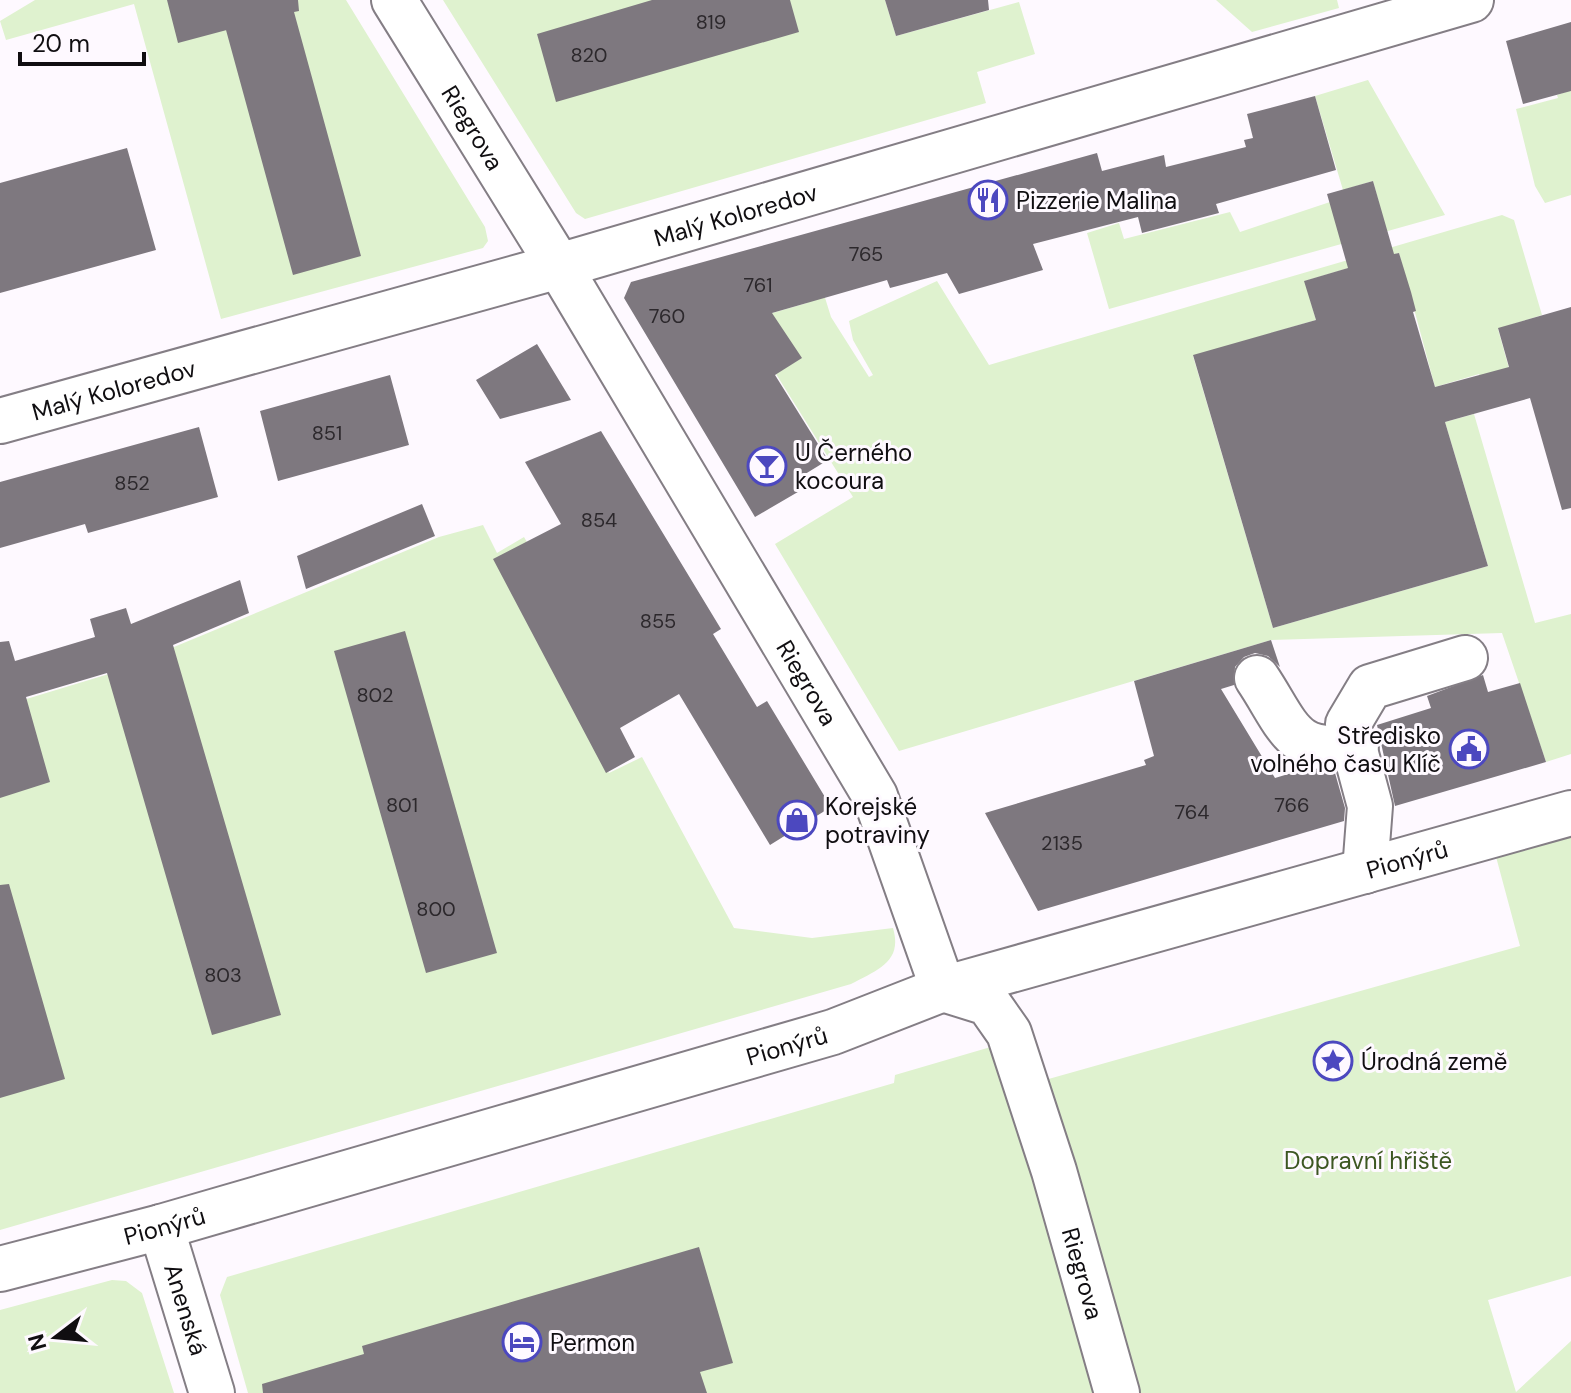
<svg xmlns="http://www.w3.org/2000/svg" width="1571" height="1393" font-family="'DM Sans',sans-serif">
<rect width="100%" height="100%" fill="#fef9ff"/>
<!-- green -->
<path fill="#dff2cf" d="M 35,0 L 346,0 L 485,227 L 488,241 L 483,248 L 221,319 L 134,4 L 6,40 L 0,21 Z
M 443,0 L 885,0 L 896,36 L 1019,2 L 1035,54 L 977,72 L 986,103 L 585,219 L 576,213 Z
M 1216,0 L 1337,0 L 1339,8 L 1252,32 Z
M 1368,80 L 1445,215 L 1109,309 L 1087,233 L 1119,223 L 1124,239 L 1230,212 L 1240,232 L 1330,202 L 1379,203 L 1373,181 L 1343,190 L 1315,96 Z
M 1571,90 L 1571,195 L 1545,203 L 1535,186 L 1516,109 L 1558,98 L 1557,95 Z
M 1502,215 L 1514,220 L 1542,315 L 1498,329 L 1510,372 L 1481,380 L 1479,374 L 1435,387 L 1399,253 L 1305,281 L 1316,320 L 1193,356 L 1273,628 L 1488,566 L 1445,422 L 1474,414 L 1535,623 L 1571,614 L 1571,754 L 1546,762 L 1502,633 L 1271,640 L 899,751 L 775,544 L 853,497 L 776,374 L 801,358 L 748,320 L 807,303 L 822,288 L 831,317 L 869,377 L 873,375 L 853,340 L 849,321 L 937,281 L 989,365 Z
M 483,525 L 497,553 L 524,537 L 542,568 L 588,733 L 609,773 L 642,757 L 734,928 L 812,938 L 893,928 C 903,962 877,970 851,984 L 0,1230 L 0,707 L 145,663 L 145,659 L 439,537 Z
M 1571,830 L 1571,1276 L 1488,1300 L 1516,1392 L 1571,1341 L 1571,1393 L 248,1393 L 220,1295 L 227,1277 L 894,1083 L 895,1075 L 1018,1039 L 1045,1080 L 1520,946 L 1495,853 Z
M 112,1280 L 126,1281 L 142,1293 L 174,1393 L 0,1393 L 0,1310 Z"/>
<!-- building -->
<path fill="#7e787f" d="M 167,0 L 298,0 L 299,11 L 294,12 L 361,256 L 293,275 L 226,30 L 253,23 L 178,43 Z
M 652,0 L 790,0 L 799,32 L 556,102 L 537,34 Z
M 885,0 L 988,0 L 989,10 L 896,36 Z
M 1571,22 L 1571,91 L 1523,104 L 1506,41 Z
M 1315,96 L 1336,170 L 1216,204 L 1219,213 L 1142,233 L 1138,217 L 1033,244 L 1043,270 L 959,294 L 947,273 L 890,288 L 887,280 L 772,313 L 802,358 L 775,375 L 828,460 L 797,479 L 803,489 L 755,517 L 624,298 L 631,282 L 1097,153 L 1102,171 L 1164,155 L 1166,167 L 1246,147 L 1244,140 L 1253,138 L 1247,114 Z
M 127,148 L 156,250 L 0,293 L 0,183 Z
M 1373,181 L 1394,254 L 1399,253 L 1411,292 L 1416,311 L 1413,312 L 1435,387 L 1509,367 L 1498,328 L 1571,307 L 1571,508 L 1562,510 L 1530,398 L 1445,422 L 1488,566 L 1273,628 L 1193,355 L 1316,320 L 1304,281 L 1348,268 L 1327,194 Z
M 537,344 L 571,400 L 500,419 L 476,380 Z
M 390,375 L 409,445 L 278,481 L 260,411 Z
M 199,427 L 218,497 L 88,533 L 85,524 L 0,548 L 0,482 Z
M 601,431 L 721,629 L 713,634 L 757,707 L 767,701 L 831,807 L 770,845 L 679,694 L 620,728 L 635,757 L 606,773 L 493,559 L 561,524 L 525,462 Z
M 422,504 L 435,536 L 306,589 L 297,556 Z
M 240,580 L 249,613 L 173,645 L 281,1015 L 212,1035 L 107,673 L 26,697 L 50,782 L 0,798 L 0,642 L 9,641 L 15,661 L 95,637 L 90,619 L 126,608 L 131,624 Z
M 405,631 L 497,953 L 426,973 L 334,651 Z
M 1271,640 L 1280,667 L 1268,656 L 1255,653 L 1244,657 L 1235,667 L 1234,685 L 1221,689 L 1275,778 L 1305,769 L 1335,773 L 1345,808 L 1344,821 L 1038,911 L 985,813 L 1146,765 L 1144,760 L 1154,756 L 1134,681 Z
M 1483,675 L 1488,692 L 1520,683 L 1546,762 L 1395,806 L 1377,725 L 1431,708 L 1427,696 Z
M 9,884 L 65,1079 L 0,1098 L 0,885 Z
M 699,1247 L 733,1363 L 700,1372 L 707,1393 L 263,1393 L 262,1384 L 364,1354 L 362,1346 Z"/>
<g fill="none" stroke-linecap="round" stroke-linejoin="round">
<!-- minor casing -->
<g stroke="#847e85" stroke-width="48">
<g id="minor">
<path id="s1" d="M 394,0 L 559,266 L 875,796 L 943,989 L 988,1003 L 1009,1033 L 1054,1171 L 1117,1393"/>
<path id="s2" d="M 0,421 L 559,266 L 1471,0"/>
<path d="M 1257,678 C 1288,724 1292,759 1356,745"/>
<path d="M 1365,871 L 1370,806 L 1348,724 L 1370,687 L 1465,658"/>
<path id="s3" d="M 161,1227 L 212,1393"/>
<path id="s4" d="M 0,1269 L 161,1227 L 833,1032 L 943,989 L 1571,813"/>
</g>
</g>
<!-- minor -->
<use href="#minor" stroke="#fff" stroke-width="44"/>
</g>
<!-- icons -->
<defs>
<g id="restaurant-ring" transform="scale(2)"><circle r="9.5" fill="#fef9ff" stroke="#4c48bf" stroke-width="1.5"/><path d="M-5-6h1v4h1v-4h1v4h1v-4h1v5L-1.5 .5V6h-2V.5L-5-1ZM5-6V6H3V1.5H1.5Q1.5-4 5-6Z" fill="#4c48bf"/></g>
<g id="bar-ring" transform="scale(2)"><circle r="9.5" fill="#fef9ff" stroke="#4c48bf" stroke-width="1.5"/><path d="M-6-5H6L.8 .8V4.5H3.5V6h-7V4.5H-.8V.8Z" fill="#4c48bf"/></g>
<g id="civic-ring" transform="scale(2)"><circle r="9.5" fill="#fef9ff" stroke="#4c48bf" stroke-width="1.5"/><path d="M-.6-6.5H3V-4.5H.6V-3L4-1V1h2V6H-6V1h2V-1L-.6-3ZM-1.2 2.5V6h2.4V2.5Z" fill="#4c48bf"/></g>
<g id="shop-ring" transform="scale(2)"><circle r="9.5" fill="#fef9ff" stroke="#4c48bf" stroke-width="1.5"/><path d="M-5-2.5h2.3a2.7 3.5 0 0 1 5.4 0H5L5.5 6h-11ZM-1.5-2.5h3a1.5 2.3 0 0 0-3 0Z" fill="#4c48bf"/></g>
<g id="sight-ring" transform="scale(2)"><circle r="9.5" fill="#fef9ff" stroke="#4c48bf" stroke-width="1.5"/><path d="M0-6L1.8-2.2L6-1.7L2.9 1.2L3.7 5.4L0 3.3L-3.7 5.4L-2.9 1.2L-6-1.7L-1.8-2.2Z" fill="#4c48bf"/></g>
<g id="hotel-ring" transform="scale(2)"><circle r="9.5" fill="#fef9ff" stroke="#4c48bf" stroke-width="1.5"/><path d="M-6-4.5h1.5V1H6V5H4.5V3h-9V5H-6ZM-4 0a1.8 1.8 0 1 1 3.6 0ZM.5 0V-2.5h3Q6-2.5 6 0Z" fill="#4c48bf"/></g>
</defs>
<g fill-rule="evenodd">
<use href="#restaurant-ring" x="988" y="200"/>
<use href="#bar-ring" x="767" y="466"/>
<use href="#civic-ring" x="1469" y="749"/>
<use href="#shop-ring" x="797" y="820"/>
<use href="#sight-ring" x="1333" y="1061"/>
<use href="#hotel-ring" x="522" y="1342"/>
</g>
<g text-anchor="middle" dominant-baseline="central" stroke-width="6" stroke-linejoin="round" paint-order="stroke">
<!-- number labels -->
<g font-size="20" fill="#2c282c">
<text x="711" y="22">819</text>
<text x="589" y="55">820</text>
<text x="866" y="254">765</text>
<text x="758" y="285">761</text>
<text x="667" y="316">760</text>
<text x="327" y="433">851</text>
<text x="132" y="483">852</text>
<text x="599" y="520">854</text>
<text x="658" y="621">855</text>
<text x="375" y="695">802</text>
<text x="402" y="805">801</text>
<text x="1292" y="805">766</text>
<text x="1192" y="812">764</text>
<text x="1062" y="843">2135</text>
<text x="436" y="909">800</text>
<text x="223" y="975">803</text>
</g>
<!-- street labels -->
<g font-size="24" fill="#100e11" stroke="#fef9ff">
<text stroke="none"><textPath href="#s1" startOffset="150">Riegrova</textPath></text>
<text stroke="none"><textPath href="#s2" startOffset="764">Malý Koloredov</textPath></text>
<text stroke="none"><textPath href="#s2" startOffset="118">Malý Koloredov</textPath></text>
<text stroke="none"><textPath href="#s1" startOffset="798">Riegrova</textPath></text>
<text stroke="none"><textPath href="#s4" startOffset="1466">Pionýrů</textPath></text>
<text stroke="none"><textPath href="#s4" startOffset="818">Pionýrů</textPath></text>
<text stroke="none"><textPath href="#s4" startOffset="170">Pionýrů</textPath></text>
<text stroke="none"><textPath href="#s1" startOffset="1470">Riegrova</textPath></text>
<text stroke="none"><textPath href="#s3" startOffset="86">Anenská</textPath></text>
</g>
<!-- poi labels -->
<g font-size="24" fill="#100e11" stroke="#fef9ff" text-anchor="start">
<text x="1016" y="200">Pizzerie Malina</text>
<text x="795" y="452">U Černého<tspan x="795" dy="28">kocoura</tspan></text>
<text x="1441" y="735" text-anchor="end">Středisko<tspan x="1441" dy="28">volného času Klíč</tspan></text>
<text x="825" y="806">Korejské<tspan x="825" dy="28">potraviny</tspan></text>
<text x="1361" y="1061">Úrodná země</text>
<text x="550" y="1342">Permon</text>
</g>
<!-- park labels -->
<g font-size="24" fill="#3d5722" stroke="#fef9ff">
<text x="1368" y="1160">Dopravní hřiště</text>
</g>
</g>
<!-- north arrow -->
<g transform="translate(56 1337) rotate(254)" stroke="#fef9ff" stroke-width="6" paint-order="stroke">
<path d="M0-6L14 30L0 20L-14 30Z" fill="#100e11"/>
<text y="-12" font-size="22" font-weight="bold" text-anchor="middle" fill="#100e11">N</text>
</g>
<!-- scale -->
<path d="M20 52v12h124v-12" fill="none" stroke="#100e11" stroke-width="4"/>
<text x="32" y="52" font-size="24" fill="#100e11" stroke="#fef9ff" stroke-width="6" paint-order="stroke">20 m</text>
</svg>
